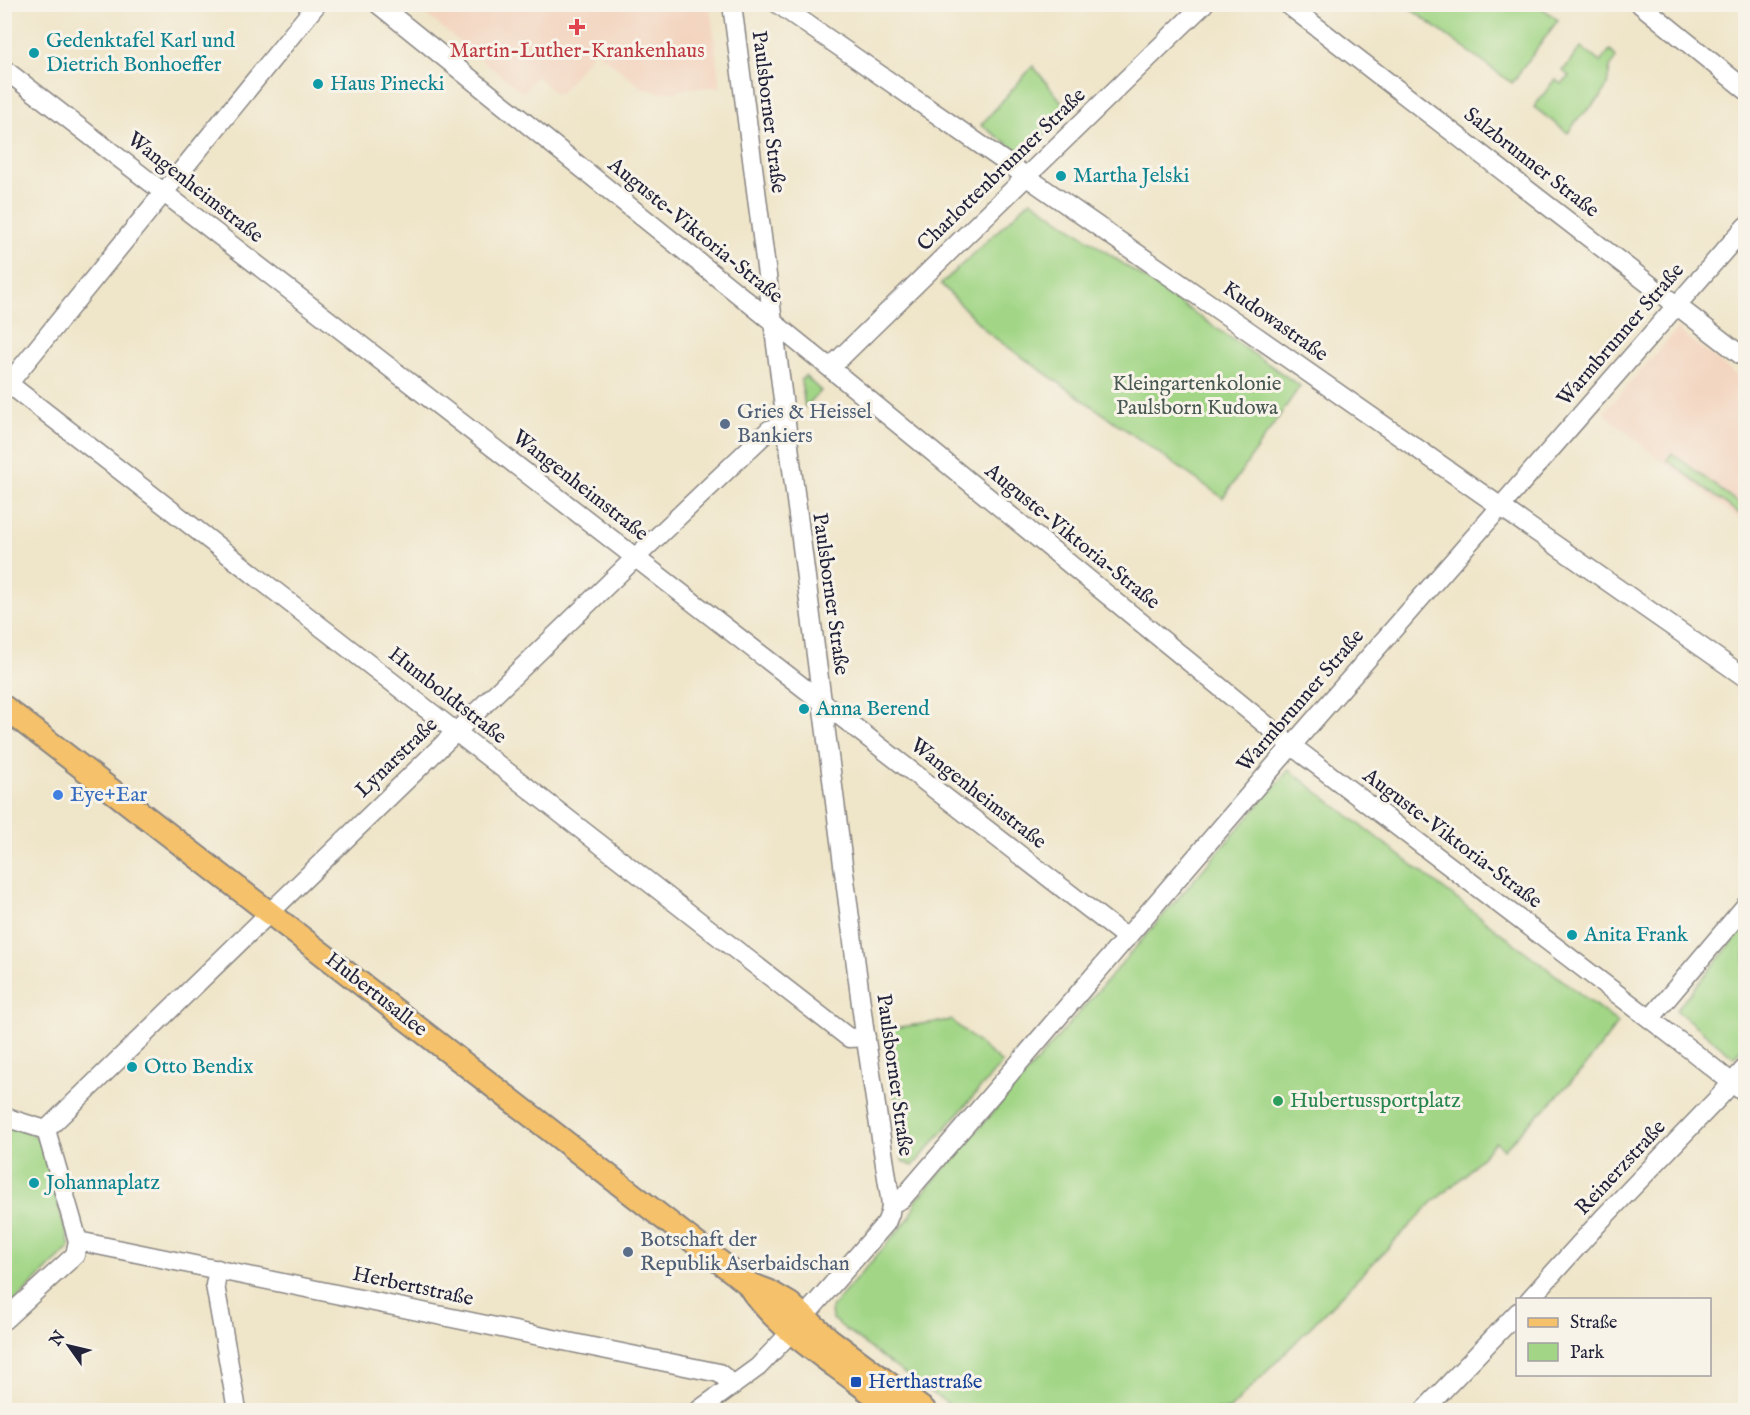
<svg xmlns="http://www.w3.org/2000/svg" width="1750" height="1415" font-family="'IM FELL English',serif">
<rect width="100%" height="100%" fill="#f7f3e8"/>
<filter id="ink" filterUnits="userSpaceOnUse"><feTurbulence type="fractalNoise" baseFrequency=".0167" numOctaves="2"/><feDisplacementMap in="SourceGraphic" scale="12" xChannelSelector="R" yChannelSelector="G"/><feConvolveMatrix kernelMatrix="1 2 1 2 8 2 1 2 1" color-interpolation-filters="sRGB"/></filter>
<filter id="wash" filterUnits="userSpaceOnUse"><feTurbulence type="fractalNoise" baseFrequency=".008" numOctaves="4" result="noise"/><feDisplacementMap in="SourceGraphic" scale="24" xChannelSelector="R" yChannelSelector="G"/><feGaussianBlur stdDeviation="1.35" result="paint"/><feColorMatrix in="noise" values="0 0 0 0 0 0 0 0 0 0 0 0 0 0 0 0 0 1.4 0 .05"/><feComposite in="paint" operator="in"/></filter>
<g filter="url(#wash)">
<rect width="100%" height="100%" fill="#efe5c9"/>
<!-- built -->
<path fill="#f3d4bf" d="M 414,5 L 710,5 L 720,87 L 687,88 L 673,92 L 655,92 L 641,87 L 595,50 L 561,92 L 555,93 L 536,76 L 523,93 Z
M 1677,329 L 1745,382 L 1745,523 L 1655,456 L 1604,413 Z"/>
<!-- green -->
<path fill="#a2d686" stroke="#627c60" stroke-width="1.5" d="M 1417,4 L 1538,5 L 1558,20 L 1512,83 L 1412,10 Z
M 1581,47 L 1600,62 L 1610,50 L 1616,57 L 1610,68 L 1607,85 L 1601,97 L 1577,120 L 1568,133 L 1534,107 L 1555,79 L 1562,84 L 1569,76 L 1563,71 Z
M 1033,66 L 1065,106 L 1065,114 L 1024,155 L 981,125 Z
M 1031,200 L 1300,386 L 1223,498 L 988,333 L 941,284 Z
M 805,376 L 821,391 L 805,407 L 801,380 Z
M 1672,453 L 1745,508 L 1745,518 L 1667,460 Z
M 1289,770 L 1618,1023 L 1584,1068 L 1542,1112 L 1539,1113 L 1504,1149 L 1495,1142 L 1465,1175 L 1432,1203 L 1229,1410 L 957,1410 L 899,1370 L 832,1319 L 831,1308 L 911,1216 L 916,1201 Z
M 1745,927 L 1745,1044 L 1734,1057 L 1676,1010 Z
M 951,1020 L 1002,1063 L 913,1166 L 903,1162 L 886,1029 Z
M 5,1123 L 36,1136 L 41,1141 L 70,1247 L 5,1311 Z"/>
</g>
<g filter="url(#ink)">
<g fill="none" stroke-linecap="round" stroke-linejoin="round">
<!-- minor casing -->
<g stroke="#888482" stroke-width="21">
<path id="minor" d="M 378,4 L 830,368 L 1292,746 L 1692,1051 L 1746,1094
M 732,4 L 864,1027 L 891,1204 L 890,1213 L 886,1223 L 804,1317
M 778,4 L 1253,334 L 1746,678
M 1287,4 L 1746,359
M 1640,4 L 1746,90
M 4,69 L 1127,938
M 830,368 L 960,241 L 1204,4
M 4,380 L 849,1038 L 866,1037
M 4,389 L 317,4
M 1650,1019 L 1746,905
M 4,1117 L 46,1130 L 78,1241 L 75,1255 L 4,1320
M 46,1130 L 635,558 L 769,430 L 786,425
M 891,1204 L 902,1199 L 1280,759 L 1746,226
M 78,1241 L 719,1373 L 734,1385
M 218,1269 L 215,1285 L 237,1410
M 1529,1300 L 1603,1218 L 1721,1095 L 1746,1067
M 699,1410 L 758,1367 L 791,1332
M 1424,1410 L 1518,1312"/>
</g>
<!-- major casing -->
<g stroke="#888482" stroke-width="26">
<path id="major" d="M 4,707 L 747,1283 L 768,1291 L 790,1304 L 829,1339 L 924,1410
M 747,1283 C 769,1318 803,1342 835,1366 C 856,1381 875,1397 896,1410"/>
</g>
<!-- minor -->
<use href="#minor" stroke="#fff" stroke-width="18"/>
<!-- major -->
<use href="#major" stroke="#f5c16b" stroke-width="22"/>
</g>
</g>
<!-- markers -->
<path fill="#e0444e" stroke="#f7f3e8" stroke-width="2" d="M574 18h6v6h6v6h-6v6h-6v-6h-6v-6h6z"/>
<g fill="#0f9aa8" stroke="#f7f3e8" stroke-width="2">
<circle cx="34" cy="53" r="6"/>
<circle cx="318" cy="84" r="6"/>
<circle cx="1061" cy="176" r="6"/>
<circle cx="804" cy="709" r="6"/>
<circle cx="1572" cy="935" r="6"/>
<circle cx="132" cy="1067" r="6"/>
<circle cx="34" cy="1183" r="6"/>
</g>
<g fill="#5c6f8a" stroke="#f7f3e8" stroke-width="2">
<circle cx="725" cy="424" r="6"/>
<circle cx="628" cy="1252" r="6"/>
</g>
<circle fill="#3f7fe0" stroke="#f7f3e8" stroke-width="2" cx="58" cy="795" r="6"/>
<circle fill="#2e9e5b" stroke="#f7f3e8" stroke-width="2" cx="1278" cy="1101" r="6"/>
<rect fill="#1a4fb4" stroke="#f7f3e8" stroke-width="2" x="850" y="1376" width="12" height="12" rx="3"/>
<g text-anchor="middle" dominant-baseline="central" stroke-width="6" stroke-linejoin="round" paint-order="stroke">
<!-- culture labels -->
<g font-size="21" fill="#0d838f" stroke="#f7f3e8" text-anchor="start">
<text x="46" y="41">Gedenktafel Karl und<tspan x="46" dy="24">Dietrich Bonhoeffer</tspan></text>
<text x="330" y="84">Haus Pinecki</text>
<text x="1073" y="176">Martha Jelski</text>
<text x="816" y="709">Anna Berend</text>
<text x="1584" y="935">Anita Frank</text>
<text x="144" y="1067">Otto Bendix</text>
<text x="46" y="1183">Johannaplatz</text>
</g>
<!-- health labels -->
<g font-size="21" fill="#be3a42" stroke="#f7f3e8">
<text x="577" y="51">Martin-Luther-Krankenhaus</text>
</g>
<!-- street labels -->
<g font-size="21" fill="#22223b" stroke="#f7f3e8">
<text transform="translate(768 112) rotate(83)">Paulsborner Straße</text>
<text transform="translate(1531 163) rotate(38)">Salzbrunner Straße</text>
<text transform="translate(1002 170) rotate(-44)">Charlottenbrunner Straße</text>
<text transform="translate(195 188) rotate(38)">Wangenheimstraße</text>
<text transform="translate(695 231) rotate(39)">Auguste-Viktoria-Straße</text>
<text transform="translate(1275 322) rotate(35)">Kudowastraße</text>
<text transform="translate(1621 335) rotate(-49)">Warmbrunner Straße</text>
<text transform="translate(580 486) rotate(38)">Wangenheimstraße</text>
<text transform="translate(1072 537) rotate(39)">Auguste-Viktoria-Straße</text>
<text transform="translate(830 594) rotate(82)">Paulsborner Straße</text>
<text transform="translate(447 696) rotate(38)">Humboldtstraße</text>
<text transform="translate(1301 701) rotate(-49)">Warmbrunner Straße</text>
<text transform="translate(397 758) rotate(-44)">Lynarstraße</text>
<text transform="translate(978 794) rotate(38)">Wangenheimstraße</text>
<text transform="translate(1452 839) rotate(37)">Auguste-Viktoria-Straße</text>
<text transform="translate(376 995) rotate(38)">Hubertusallee</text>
<text transform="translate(894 1075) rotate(82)">Paulsborner Straße</text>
<text transform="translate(1621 1168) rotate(-47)">Reinerzstraße</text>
<text transform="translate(413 1287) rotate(12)">Herbertstraße</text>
</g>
<!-- park labels -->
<g font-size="21" fill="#485852" stroke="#f7f3e8">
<text x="1197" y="384">Kleingartenkolonie<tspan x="1197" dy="24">Paulsborn Kudowa</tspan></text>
</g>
<!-- service labels -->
<g font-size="21" fill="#4e5e75" stroke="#f7f3e8" text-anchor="start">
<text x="737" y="412">Gries &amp; Heissel<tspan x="737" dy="24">Bankiers</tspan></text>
<text x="640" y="1240">Botschaft der<tspan x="640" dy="24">Republik Aserbaidschan</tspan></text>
</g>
<!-- shop labels -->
<g font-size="21" fill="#366cbe" stroke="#f7f3e8" text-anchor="start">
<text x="70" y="795">Eye+Ear</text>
</g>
<!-- leisure labels -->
<g font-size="21" fill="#27864d" stroke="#f7f3e8" text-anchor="start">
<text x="1290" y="1101">Hubertussportplatz</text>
</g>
<!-- transit labels -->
<g font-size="21" fill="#164399" stroke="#f7f3e8" text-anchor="start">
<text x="868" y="1382">Herthastraße</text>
</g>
</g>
<!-- margin -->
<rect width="1750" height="1415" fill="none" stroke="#f7f3e8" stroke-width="24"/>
<!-- legend -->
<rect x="1516" y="1298" width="195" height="78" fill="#f7f3e8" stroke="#a29fa3" stroke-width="1.5"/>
<rect x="1528" y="1318" width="30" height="9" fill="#f5c16b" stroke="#a29fa3" stroke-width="1.5"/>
<text x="1570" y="1328" font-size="18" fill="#22223b">Straße</text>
<rect x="1528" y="1343" width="30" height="18" fill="#a2d686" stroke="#a29fa3" stroke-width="1.5"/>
<text x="1570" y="1358" font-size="18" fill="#22223b">Park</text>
<!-- north arrow -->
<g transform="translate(69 1346) rotate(304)" stroke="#f7f3e8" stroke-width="4.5" paint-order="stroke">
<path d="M0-4.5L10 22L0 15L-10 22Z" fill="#22223b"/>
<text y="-9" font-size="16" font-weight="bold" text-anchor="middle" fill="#22223b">N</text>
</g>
</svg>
